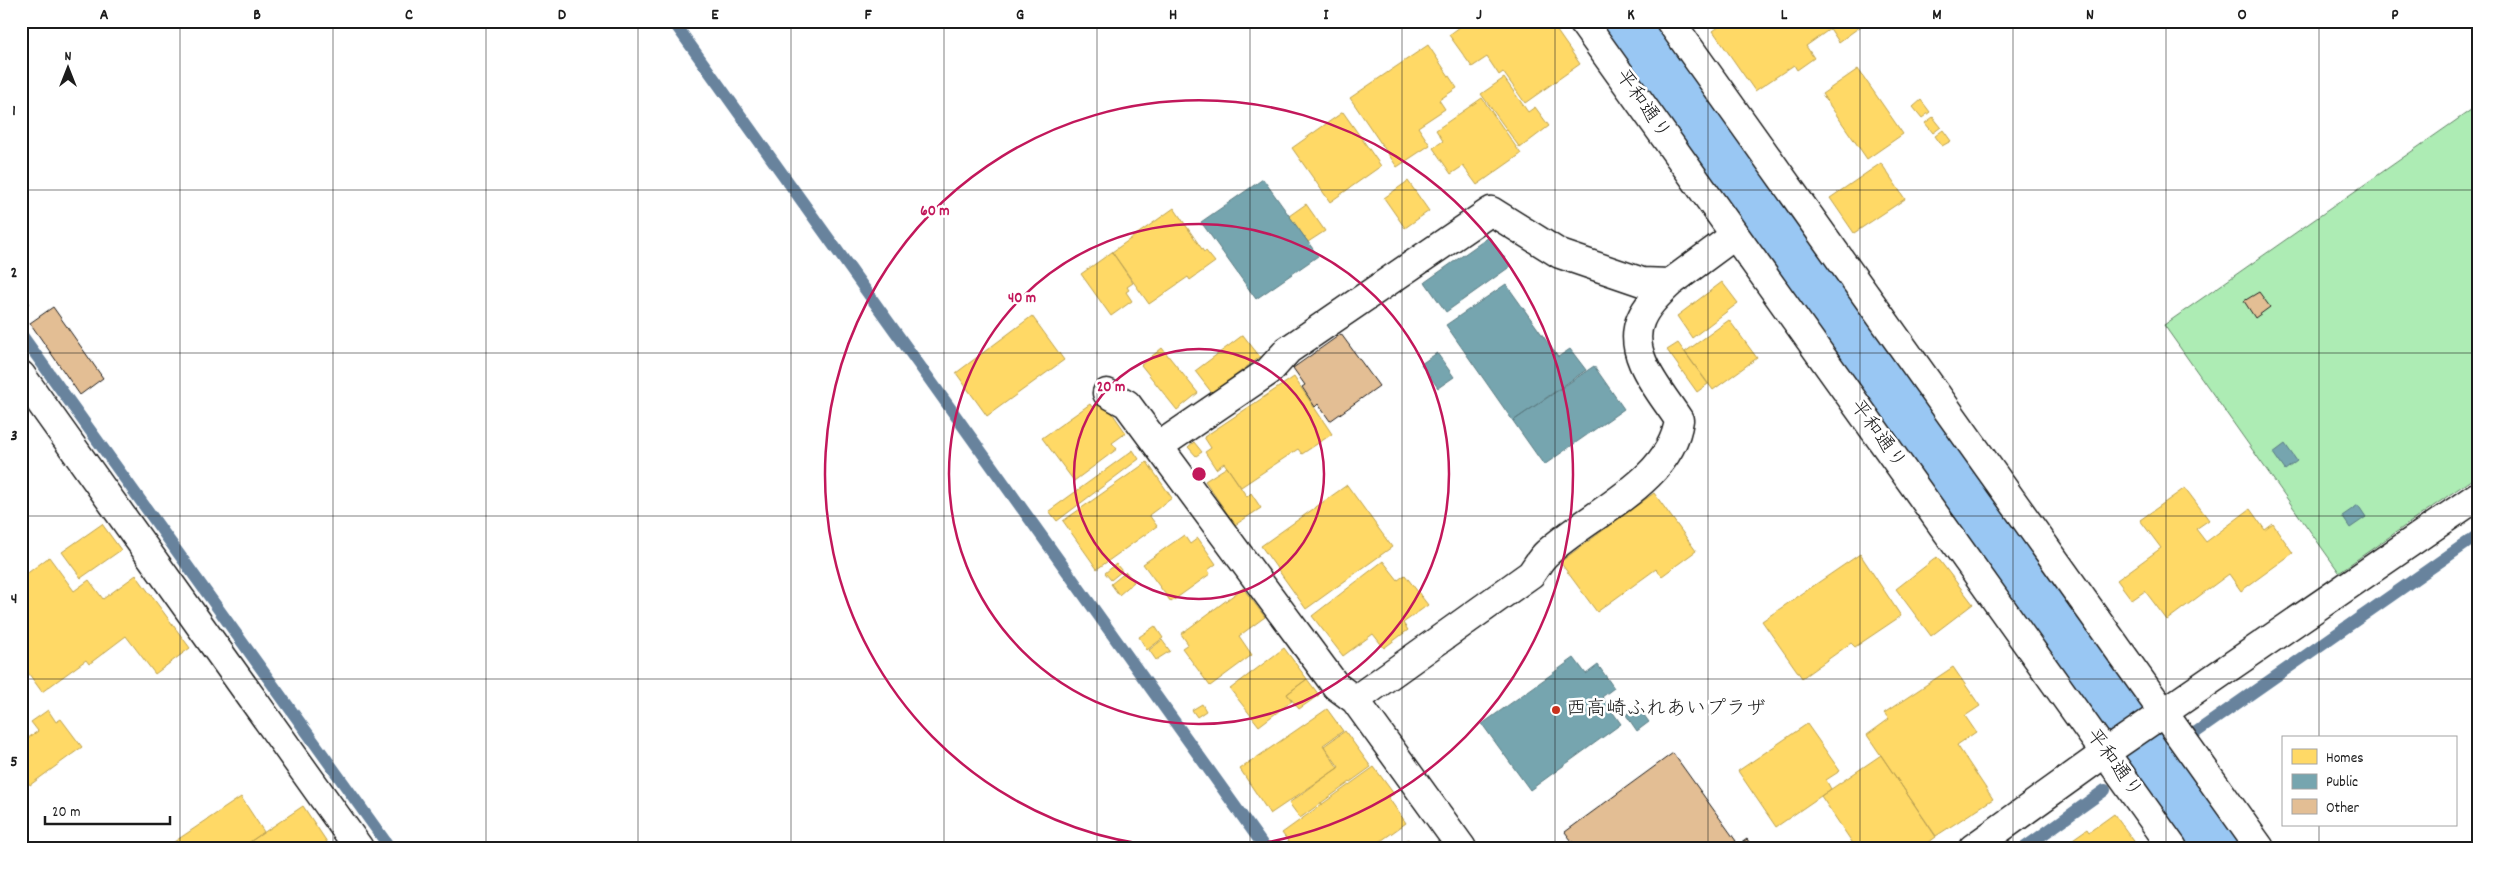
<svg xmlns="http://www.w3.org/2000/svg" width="2499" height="869" font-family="Dekko,'Klee One',sans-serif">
<rect width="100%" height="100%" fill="#fff"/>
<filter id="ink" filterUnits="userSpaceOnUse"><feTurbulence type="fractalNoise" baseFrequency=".02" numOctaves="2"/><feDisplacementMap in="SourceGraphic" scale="10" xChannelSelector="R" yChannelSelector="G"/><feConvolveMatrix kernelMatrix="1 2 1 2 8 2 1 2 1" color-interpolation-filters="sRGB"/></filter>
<g filter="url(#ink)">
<!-- green -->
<path fill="#adecb4" stroke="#648468" d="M 2478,105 L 2478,475 L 2339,572 L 2164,325 Z"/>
<!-- homes -->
<path fill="#ffd966" stroke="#bba050" d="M 1468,21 L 1550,21 L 1580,64 L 1525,103 L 1503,72 L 1499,75 L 1487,57 L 1472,67 L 1449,35 Z
M 1727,21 L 1825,21 L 1830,29 L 1806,46 L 1814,58 L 1797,70 L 1794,65 L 1755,91 L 1713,31 Z
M 1825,21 L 1868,21 L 1839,42 Z
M 1428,45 L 1457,88 L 1439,100 L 1445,109 L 1418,127 L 1430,145 L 1397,167 L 1350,98 Z
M 1858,69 L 1903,134 L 1867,159 L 1822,94 Z
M 1504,78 L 1528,112 L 1535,107 L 1549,126 L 1520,148 L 1481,94 Z
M 1482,98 L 1521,154 L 1477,185 L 1463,166 L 1451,174 L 1433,148 L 1443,141 L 1436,130 Z
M 1921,100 L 1930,112 L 1922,118 L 1913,107 Z
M 1343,112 L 1381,166 L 1330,202 L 1292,148 Z
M 1933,117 L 1941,127 L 1933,133 L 1925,123 Z
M 1943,130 L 1951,141 L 1942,146 L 1935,136 Z
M 1881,163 L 1905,199 L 1854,233 L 1830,198 Z
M 1408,181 L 1429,211 L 1405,228 L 1384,198 Z
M 1306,204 L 1325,231 L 1308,242 L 1289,216 Z
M 1174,208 L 1204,252 L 1206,251 L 1215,262 L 1190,280 L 1188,277 L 1149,304 L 1112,252 Z
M 1112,252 L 1133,283 L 1127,287 L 1129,290 L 1126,292 L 1132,301 L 1111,316 L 1081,274 Z
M 1722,282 L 1738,303 L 1692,338 L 1677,316 Z
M 1032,316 L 1064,360 L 987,416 L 956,373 Z
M 1729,320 L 1757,358 L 1713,390 L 1685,352 Z
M 1243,335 L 1260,357 L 1212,393 L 1195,371 Z
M 1678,343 L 1708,384 L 1697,392 L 1667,350 Z
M 1162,348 L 1198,393 L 1177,410 L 1141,365 Z
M 1294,377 L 1332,434 L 1302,454 L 1298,449 L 1241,487 L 1224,463 L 1216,469 L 1205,452 L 1211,448 L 1204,437 Z
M 1103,400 L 1126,433 L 1112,443 L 1117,449 L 1074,481 L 1042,438 L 1090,404 L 1092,407 Z
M 1194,442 L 1202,452 L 1196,456 L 1188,447 Z
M 1133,450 L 1139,459 L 1057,521 L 1049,511 Z
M 1147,462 L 1172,498 L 1149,515 L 1157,526 L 1097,569 L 1063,521 Z
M 1227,467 L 1247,497 L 1251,493 L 1261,508 L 1235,525 L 1205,481 Z
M 1347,485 L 1392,547 L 1306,609 L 1261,546 Z
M 2185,488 L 2209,520 L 2196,529 L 2206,542 L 2250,509 L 2265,530 L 2273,524 L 2293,553 L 2241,591 L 2229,574 L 2167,620 L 2145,591 L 2132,600 L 2117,580 L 2161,548 L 2140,520 Z
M 1654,493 L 1696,551 L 1662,576 L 1656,569 L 1597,612 L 1560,562 Z
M 102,524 L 121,550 L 81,578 L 62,552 Z
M 1184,535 L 1190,544 L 1198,538 L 1216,564 L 1208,570 L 1210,574 L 1171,602 L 1143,564 Z
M 1860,554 L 1901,616 L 1855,647 L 1851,643 L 1802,678 L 1762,621 Z
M 49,557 L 74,591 L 89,580 L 103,599 L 136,575 L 190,648 L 155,674 L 126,636 L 89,664 L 86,660 L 42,692 L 21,663 L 21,578 Z
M 1937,557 L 1973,604 L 1931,636 L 1896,589 Z
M 1383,561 L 1398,580 L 1405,575 L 1428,605 L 1403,623 L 1408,630 L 1384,648 L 1373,634 L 1343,656 L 1312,616 Z
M 1116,564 L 1122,571 L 1111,580 L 1105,573 Z
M 1126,572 L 1134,582 L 1119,595 L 1111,584 Z
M 1243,588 L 1265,617 L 1239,636 L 1252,655 L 1210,686 L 1182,648 L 1188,644 L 1181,634 Z
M 1155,626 L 1163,638 L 1147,650 L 1139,637 Z
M 1162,640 L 1170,651 L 1156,660 L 1149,650 Z
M 1284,648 L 1307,679 L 1287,694 L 1292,701 L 1259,726 L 1230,689 Z
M 1953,667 L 1980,706 L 1965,716 L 1976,732 L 1957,745 L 1993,799 L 1936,836 L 1867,735 L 1889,719 L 1884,713 Z
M 1307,679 L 1319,695 L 1299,709 L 1287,694 Z
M 1202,704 L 1206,711 L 1197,717 L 1192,710 Z
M 1327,709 L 1343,731 L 1323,745 L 1338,768 L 1270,814 L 1240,769 Z
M 48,710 L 56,722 L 61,719 L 82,747 L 30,785 L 21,772 L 21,743 L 38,731 L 31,722 Z
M 1807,724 L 1840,771 L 1826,780 L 1831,789 L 1776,827 L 1738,771 Z
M 1345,731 L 1371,767 L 1300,818 L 1289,803 L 1339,767 L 1324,746 Z
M 1881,755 L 1936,837 L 1921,848 L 1856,848 L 1821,796 Z
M 1374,767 L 1394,794 L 1388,797 L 1406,823 L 1371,848 L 1293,848 L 1282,833 Z
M 241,797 L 264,832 L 241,848 L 165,848 Z
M 303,806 L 331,848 L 241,848 Z
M 2114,814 L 2139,848 L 2060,848 L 2087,829 L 2089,832 Z
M 1408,839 L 1414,848 L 1395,848 Z
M 1426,841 L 1430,848 L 1416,848 Z"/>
<!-- public -->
<path fill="#76a5af" stroke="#5b7c83" d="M 1719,143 L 1737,170 L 1724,180 L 1704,152 Z
M 1263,179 L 1318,256 L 1256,299 L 1201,222 Z
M 1489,237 L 1511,266 L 1446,312 L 1425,282 Z
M 1506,284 L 1558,357 L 1570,349 L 1586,370 L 1513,421 L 1446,325 Z
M 1437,353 L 1454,377 L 1438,388 L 1421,364 Z
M 1594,366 L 1624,409 L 1544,465 L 1513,421 Z
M 2285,444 L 2297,461 L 2285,470 L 2273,453 Z
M 2358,505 L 2366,517 L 2350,528 L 2342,516 Z
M 1574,658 L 1586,674 L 1598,665 L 1614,688 L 1602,697 L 1621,724 L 1530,790 L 1482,724 Z
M 1638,707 L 1649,722 L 1637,731 L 1626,715 Z"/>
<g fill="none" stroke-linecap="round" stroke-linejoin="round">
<!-- stream -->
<path stroke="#67839d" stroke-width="12" d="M 673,21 L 1265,848
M 21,334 L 390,848
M 2136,769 L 2152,757 L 2172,749 L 2478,535
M 2024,848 L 2105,790"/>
<!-- river -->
<path stroke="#99c7f3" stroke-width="75" d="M 1626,21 L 2217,848"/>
</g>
<!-- building -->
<path fill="#e3be94" stroke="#1c1c1c" d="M 2259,292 L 2270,307 L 2255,318 L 2244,301 Z
M 21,294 L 29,303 L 21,309 Z
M 53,307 L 103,378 L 80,395 L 30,323 Z
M 1341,334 L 1379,386 L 1330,421 L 1318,404 L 1315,407 L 1302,387 L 1305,385 L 1293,368 Z
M 1673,753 L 1736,841 L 1726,848 L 1577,848 L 1565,832 Z
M 1747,839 L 1753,848 L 1734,848 Z"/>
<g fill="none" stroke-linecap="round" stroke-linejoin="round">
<!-- minor casing -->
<g stroke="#1c1c1c" stroke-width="31">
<path id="minor" d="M 1582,21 L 2173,848
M 1670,21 L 2260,848
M 21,375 L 359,848
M 1107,393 L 1127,404 L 1336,686 L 1355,700 L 1462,848
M 1159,446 L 1269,371 L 1288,350 L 1491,211 L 1560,254 L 1642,282 L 1670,283 L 1735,235
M 1355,700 L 1531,574 C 1536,567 1541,558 1547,553 C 1588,514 1671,482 1679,420 C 1662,393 1625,354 1641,319 C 1647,305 1659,294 1670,283
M 1973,848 L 2105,753 L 2478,496"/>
</g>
<!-- minor -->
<use href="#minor" stroke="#fff" stroke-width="28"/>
</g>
</g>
<!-- grid -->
<path fill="none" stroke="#1c1c1c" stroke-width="1" stroke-opacity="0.55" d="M 180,21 L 180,848M 333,21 L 333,848M 486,21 L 486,848M 638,21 L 638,848M 791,21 L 791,848M 944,21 L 944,848M 1097,21 L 1097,848M 1250,21 L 1250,848M 1402,21 L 1402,848M 1555,21 L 1555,848M 1708,21 L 1708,848M 1860,21 L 1860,848M 2013,21 L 2013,848M 2166,21 L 2166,848M 2319,21 L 2319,738M 21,190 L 2478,190M 21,353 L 2478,353M 21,516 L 2478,516M 21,679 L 2478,679M 2319,825 L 2319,848"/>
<!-- distance rings -->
<g fill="none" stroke="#c2185b" stroke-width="2.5">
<circle cx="1199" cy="474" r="125"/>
<circle cx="1199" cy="474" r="250"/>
<path d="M1183 848A374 374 0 1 1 1215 848"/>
</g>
<!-- markers -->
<circle fill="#c8321e" stroke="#fff" stroke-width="2" cx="1556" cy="710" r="5"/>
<g text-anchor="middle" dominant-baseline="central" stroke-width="5" stroke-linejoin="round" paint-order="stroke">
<!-- street labels -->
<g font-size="20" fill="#1c1c1c" stroke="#fff">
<text transform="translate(1642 105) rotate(55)">平和通り</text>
<text transform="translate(1877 435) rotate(54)">平和通り</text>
<text transform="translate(2113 764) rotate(54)">平和通り</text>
</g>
<!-- poi labels -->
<g font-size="20" fill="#1c1c1c" stroke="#fff" text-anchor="start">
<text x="1566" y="710">西高崎ふれあいプラザ</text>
</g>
</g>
<circle cx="1199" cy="474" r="8" fill="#c2185b" stroke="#fff" stroke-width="2.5"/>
<g font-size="15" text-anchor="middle" font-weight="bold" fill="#c2185b" stroke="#fff" stroke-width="5" stroke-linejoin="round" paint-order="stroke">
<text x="935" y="215">60 m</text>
<text x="1022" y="302">40 m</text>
<text x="1111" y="391">20 m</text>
</g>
<!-- margin -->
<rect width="2499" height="869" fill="none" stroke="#fff" stroke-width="55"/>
<!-- legend -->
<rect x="2282" y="736" width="175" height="90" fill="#ffffff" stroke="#a4a4a4"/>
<rect x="2292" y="749" width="25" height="15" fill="#ffd966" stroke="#a4a4a4"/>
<text x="2326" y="762" font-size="15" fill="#1c1c1c">Homes</text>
<rect x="2292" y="774" width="25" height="15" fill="#76a5af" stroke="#a4a4a4"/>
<text x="2326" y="786" font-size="15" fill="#1c1c1c">Public</text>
<rect x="2292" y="799" width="25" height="15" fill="#e3be94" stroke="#a4a4a4"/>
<text x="2326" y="812" font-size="15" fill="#1c1c1c">Other</text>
<!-- north arrow -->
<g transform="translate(68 68)" stroke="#ffffff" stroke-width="4" paint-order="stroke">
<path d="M0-4L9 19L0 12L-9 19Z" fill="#1c1c1c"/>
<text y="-8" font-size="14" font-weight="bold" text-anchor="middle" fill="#1c1c1c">N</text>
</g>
<!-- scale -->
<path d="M45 816v8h125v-8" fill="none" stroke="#1c1c1c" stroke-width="2.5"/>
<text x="52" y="816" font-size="15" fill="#1c1c1c" stroke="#ffffff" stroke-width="4" paint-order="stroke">20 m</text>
<rect x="28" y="28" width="2444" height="814" fill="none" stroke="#1c1c1c" stroke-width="2"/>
<g font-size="16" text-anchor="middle" font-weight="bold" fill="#1c1c1c">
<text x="104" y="19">A</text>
<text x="257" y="19">B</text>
<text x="409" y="19">C</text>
<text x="562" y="19">D</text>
<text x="715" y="19">E</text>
<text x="868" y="19">F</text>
<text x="1020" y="19">G</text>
<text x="1173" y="19">H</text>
<text x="1326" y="19">I</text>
<text x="1479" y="19">J</text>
<text x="1631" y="19">K</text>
<text x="1784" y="19">L</text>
<text x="1937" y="19">M</text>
<text x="2090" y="19">N</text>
<text x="2242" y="19">O</text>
<text x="2395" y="19">P</text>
<text x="14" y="115">1</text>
<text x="14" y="277">2</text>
<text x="14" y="440">3</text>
<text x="14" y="603">4</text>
<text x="14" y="766">5</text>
</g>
</svg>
